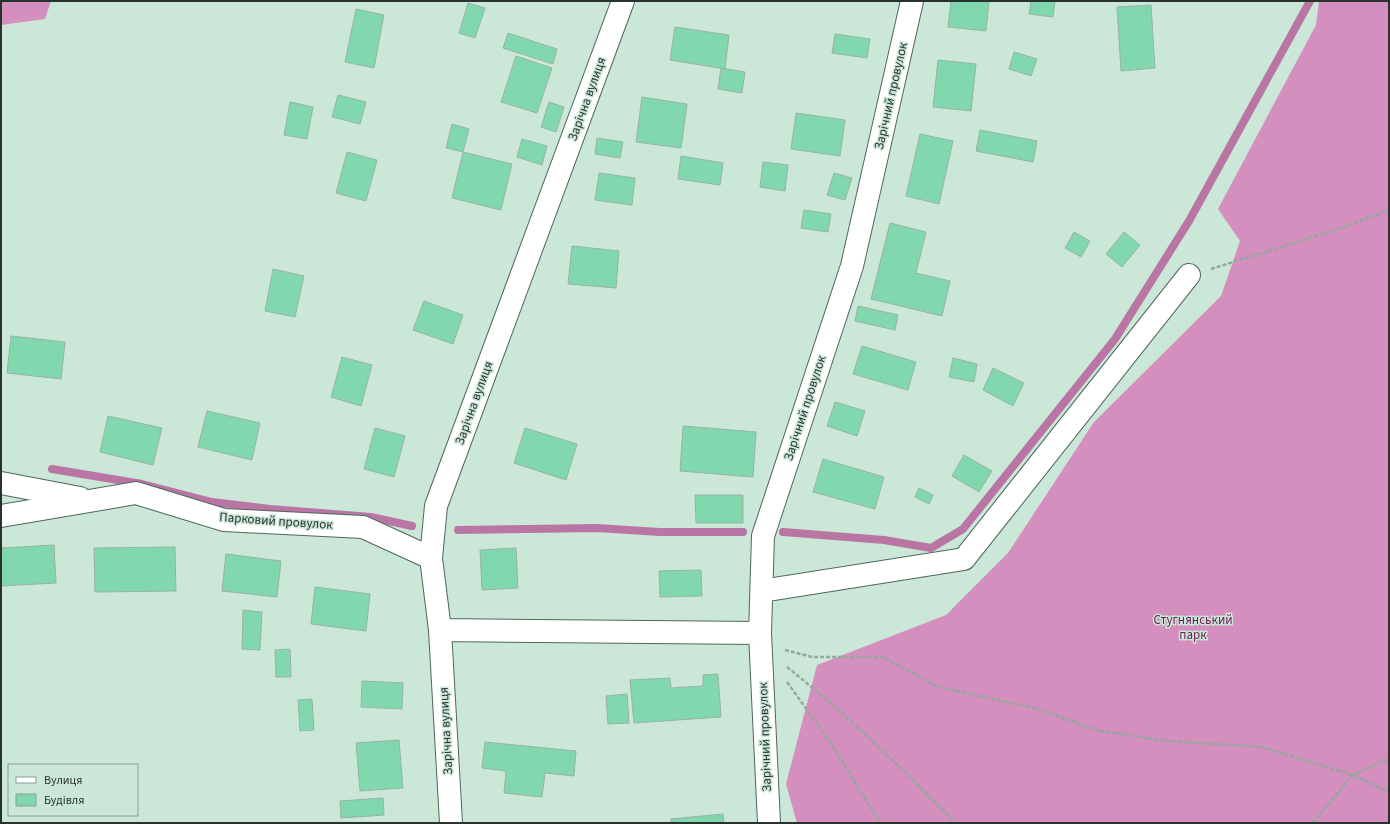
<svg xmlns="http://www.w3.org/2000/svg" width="1390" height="824" font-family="'Source Sans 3',sans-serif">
<rect width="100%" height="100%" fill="#cbe7d8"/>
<!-- forest -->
<path fill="#d48fbe" d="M 1,1 L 51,1 L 45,19 L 1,25 Z
M 1319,1 L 1389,1 L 1389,823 L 797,823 L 786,784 L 817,665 L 946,615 L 1008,553 L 1094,422 L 1221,296 L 1240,241 L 1218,209 L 1316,25 Z"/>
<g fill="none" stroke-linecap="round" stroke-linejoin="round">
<!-- stream -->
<path stroke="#b976a5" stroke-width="8" d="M 52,469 L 142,484 L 212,502 L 270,509 L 371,517 L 412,526
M 458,530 L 597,528 L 660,532 L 743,532
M 783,532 L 884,540 L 931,548 L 963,529 L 1115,339 L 1189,221 L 1310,1"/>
</g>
<!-- building -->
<path fill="#81d8ae" stroke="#98b3a4" d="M 951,1 L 989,1 L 986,31 L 948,27 Z
M 1031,1 L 1055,1 L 1053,17 L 1029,14 Z
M 468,3 L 485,8 L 475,38 L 459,33 Z
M 1151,5 L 1155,68 L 1121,71 L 1117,7 Z
M 356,9 L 384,15 L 374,68 L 345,62 Z
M 675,27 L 729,35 L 725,69 L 670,60 Z
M 508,33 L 557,49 L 553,64 L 503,48 Z
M 835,34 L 870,39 L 867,58 L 832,53 Z
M 1014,52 L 1037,59 L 1031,76 L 1009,69 Z
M 516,56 L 552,68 L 537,113 L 501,102 Z
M 938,60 L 976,64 L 971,111 L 933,107 Z
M 721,68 L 745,72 L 742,93 L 718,89 Z
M 338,95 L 366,102 L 360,124 L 332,117 Z
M 642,97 L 687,104 L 681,148 L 636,142 Z
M 290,102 L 313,107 L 307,139 L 284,135 Z
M 549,102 L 564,107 L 556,132 L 541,127 Z
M 796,113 L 845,120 L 840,156 L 791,149 Z
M 452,124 L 469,129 L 463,152 L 446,148 Z
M 980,130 L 1037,141 L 1033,162 L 976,151 Z
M 920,134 L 953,141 L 939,204 L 906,196 Z
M 597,138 L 623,142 L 620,158 L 595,154 Z
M 522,139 L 547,146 L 542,165 L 517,157 Z
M 347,152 L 377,160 L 366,201 L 336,193 Z
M 463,152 L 512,164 L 501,210 L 452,198 Z
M 681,156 L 723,163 L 720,185 L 678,179 Z
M 763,162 L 788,165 L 785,191 L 760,187 Z
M 599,173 L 635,178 L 632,205 L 595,200 Z
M 834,173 L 852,178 L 845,200 L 827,195 Z
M 804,210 L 831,214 L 828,232 L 801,228 Z
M 890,223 L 926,232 L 916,273 L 950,281 L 942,316 L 871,299 Z
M 1074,232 L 1090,241 L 1081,257 L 1065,248 Z
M 1124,232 L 1140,245 L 1122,267 L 1106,254 Z
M 572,246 L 619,251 L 616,288 L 568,284 Z
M 273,269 L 304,276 L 295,317 L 265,311 Z
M 424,301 L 463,315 L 453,344 L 413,330 Z
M 858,306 L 898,315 L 895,330 L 855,321 Z
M 11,336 L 65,342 L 61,379 L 7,373 Z
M 862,346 L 916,362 L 908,390 L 853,374 Z
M 342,357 L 372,365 L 361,406 L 331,397 Z
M 953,358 L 977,364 L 974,382 L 949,377 Z
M 993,368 L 1024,383 L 1013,406 L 983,390 Z
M 835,402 L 865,411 L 857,436 L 827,426 Z
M 207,411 L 260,423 L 252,460 L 198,447 Z
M 108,416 L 162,428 L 153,465 L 100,452 Z
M 683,426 L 756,432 L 753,477 L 680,471 Z
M 375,428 L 405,436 L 394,477 L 364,469 Z
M 525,428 L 577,444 L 566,480 L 514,463 Z
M 964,455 L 992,471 L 979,492 L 952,476 Z
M 823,459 L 884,477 L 875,509 L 813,492 Z
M 919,488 L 933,495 L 929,504 L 915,497 Z
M 695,495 L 743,495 L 743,523 L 696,523 Z
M 54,545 L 56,583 L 1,586 L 1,548 Z
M 175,547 L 176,591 L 95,592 L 94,548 Z
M 516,548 L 518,588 L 482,590 L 480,550 Z
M 226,554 L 281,561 L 277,597 L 222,591 Z
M 701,570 L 702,596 L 660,597 L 659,571 Z
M 315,587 L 370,594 L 366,631 L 311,624 Z
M 243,610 L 262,612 L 260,650 L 242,649 Z
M 290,649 L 291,677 L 276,677 L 275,650 Z
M 718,674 L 721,717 L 634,723 L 630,680 L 670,678 L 671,688 L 703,686 L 703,675 Z
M 362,681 L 403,683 L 402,709 L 361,707 Z
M 627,694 L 629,723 L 608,724 L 606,696 Z
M 312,699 L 314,730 L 300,731 L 298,700 Z
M 399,740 L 403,788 L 360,791 L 356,743 Z
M 485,742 L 576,751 L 574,776 L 545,773 L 542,797 L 504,793 L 506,771 L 482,768 Z
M 383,798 L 384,815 L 341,818 L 340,801 Z
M 723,814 L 724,823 L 671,823 L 671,819 Z"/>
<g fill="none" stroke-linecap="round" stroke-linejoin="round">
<!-- minor casing -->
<g stroke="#4f675a" stroke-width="24">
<path id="minor" d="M 1,483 L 80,498
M 1,516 L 136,493 L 224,520 L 363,527 L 431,558
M 762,591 L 964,559 L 1189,275
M 440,630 L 760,633
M 451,823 L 440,630 L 431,558 L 436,506 L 623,1
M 769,823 L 760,633 L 763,536 L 852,266 L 912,1"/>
</g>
<!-- path -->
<path stroke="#93a99d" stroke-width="2.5" stroke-dasharray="4 2" stroke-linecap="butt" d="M 1211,269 L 1338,229 L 1389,210
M 785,650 L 812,657 L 883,657 L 938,687 L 1034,708 L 1100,731 L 1168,741 L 1261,747 L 1353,775 L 1389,792
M 787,667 C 847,715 902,768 955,823
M 787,682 L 833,746 L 880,823
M 1312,823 L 1353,775 L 1389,759"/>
<!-- minor -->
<use href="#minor" stroke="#fff" stroke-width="22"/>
</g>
<g text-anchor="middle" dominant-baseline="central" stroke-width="3" stroke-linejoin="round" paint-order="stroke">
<!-- street labels -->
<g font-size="13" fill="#28332d" stroke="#cbe7d8">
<text transform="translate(891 96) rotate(-77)">Зарічний провулок</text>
<text transform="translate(587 99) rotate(-70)">Зарічна вулиця</text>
<text transform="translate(474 403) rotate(-70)">Зарічна вулиця</text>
<text transform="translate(805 408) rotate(-72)">Зарічний провулок</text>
<text transform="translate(276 521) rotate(4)">Парковий провулок</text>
<text transform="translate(446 731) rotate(-93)">Зарічна вулиця</text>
<text transform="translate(765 737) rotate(-92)">Зарічний провулок</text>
</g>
<!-- park labels -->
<g font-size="13" fill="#6c1b59" stroke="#cbe7d8">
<text x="1193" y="620">Стугнянський<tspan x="1193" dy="15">парк</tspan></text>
</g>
</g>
<!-- border -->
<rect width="1390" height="824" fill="none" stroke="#28332d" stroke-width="4"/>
<!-- legend -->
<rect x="8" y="764" width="130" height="52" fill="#cbe7d8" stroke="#8a9f94"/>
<rect x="16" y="777" width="20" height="6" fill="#ffffff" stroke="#8a9f94"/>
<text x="44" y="784" font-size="12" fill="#28332d">Вулиця</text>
<rect x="16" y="794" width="20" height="12" fill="#81d8ae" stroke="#8a9f94"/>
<text x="44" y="804" font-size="12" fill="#28332d">Будівля</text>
</svg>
